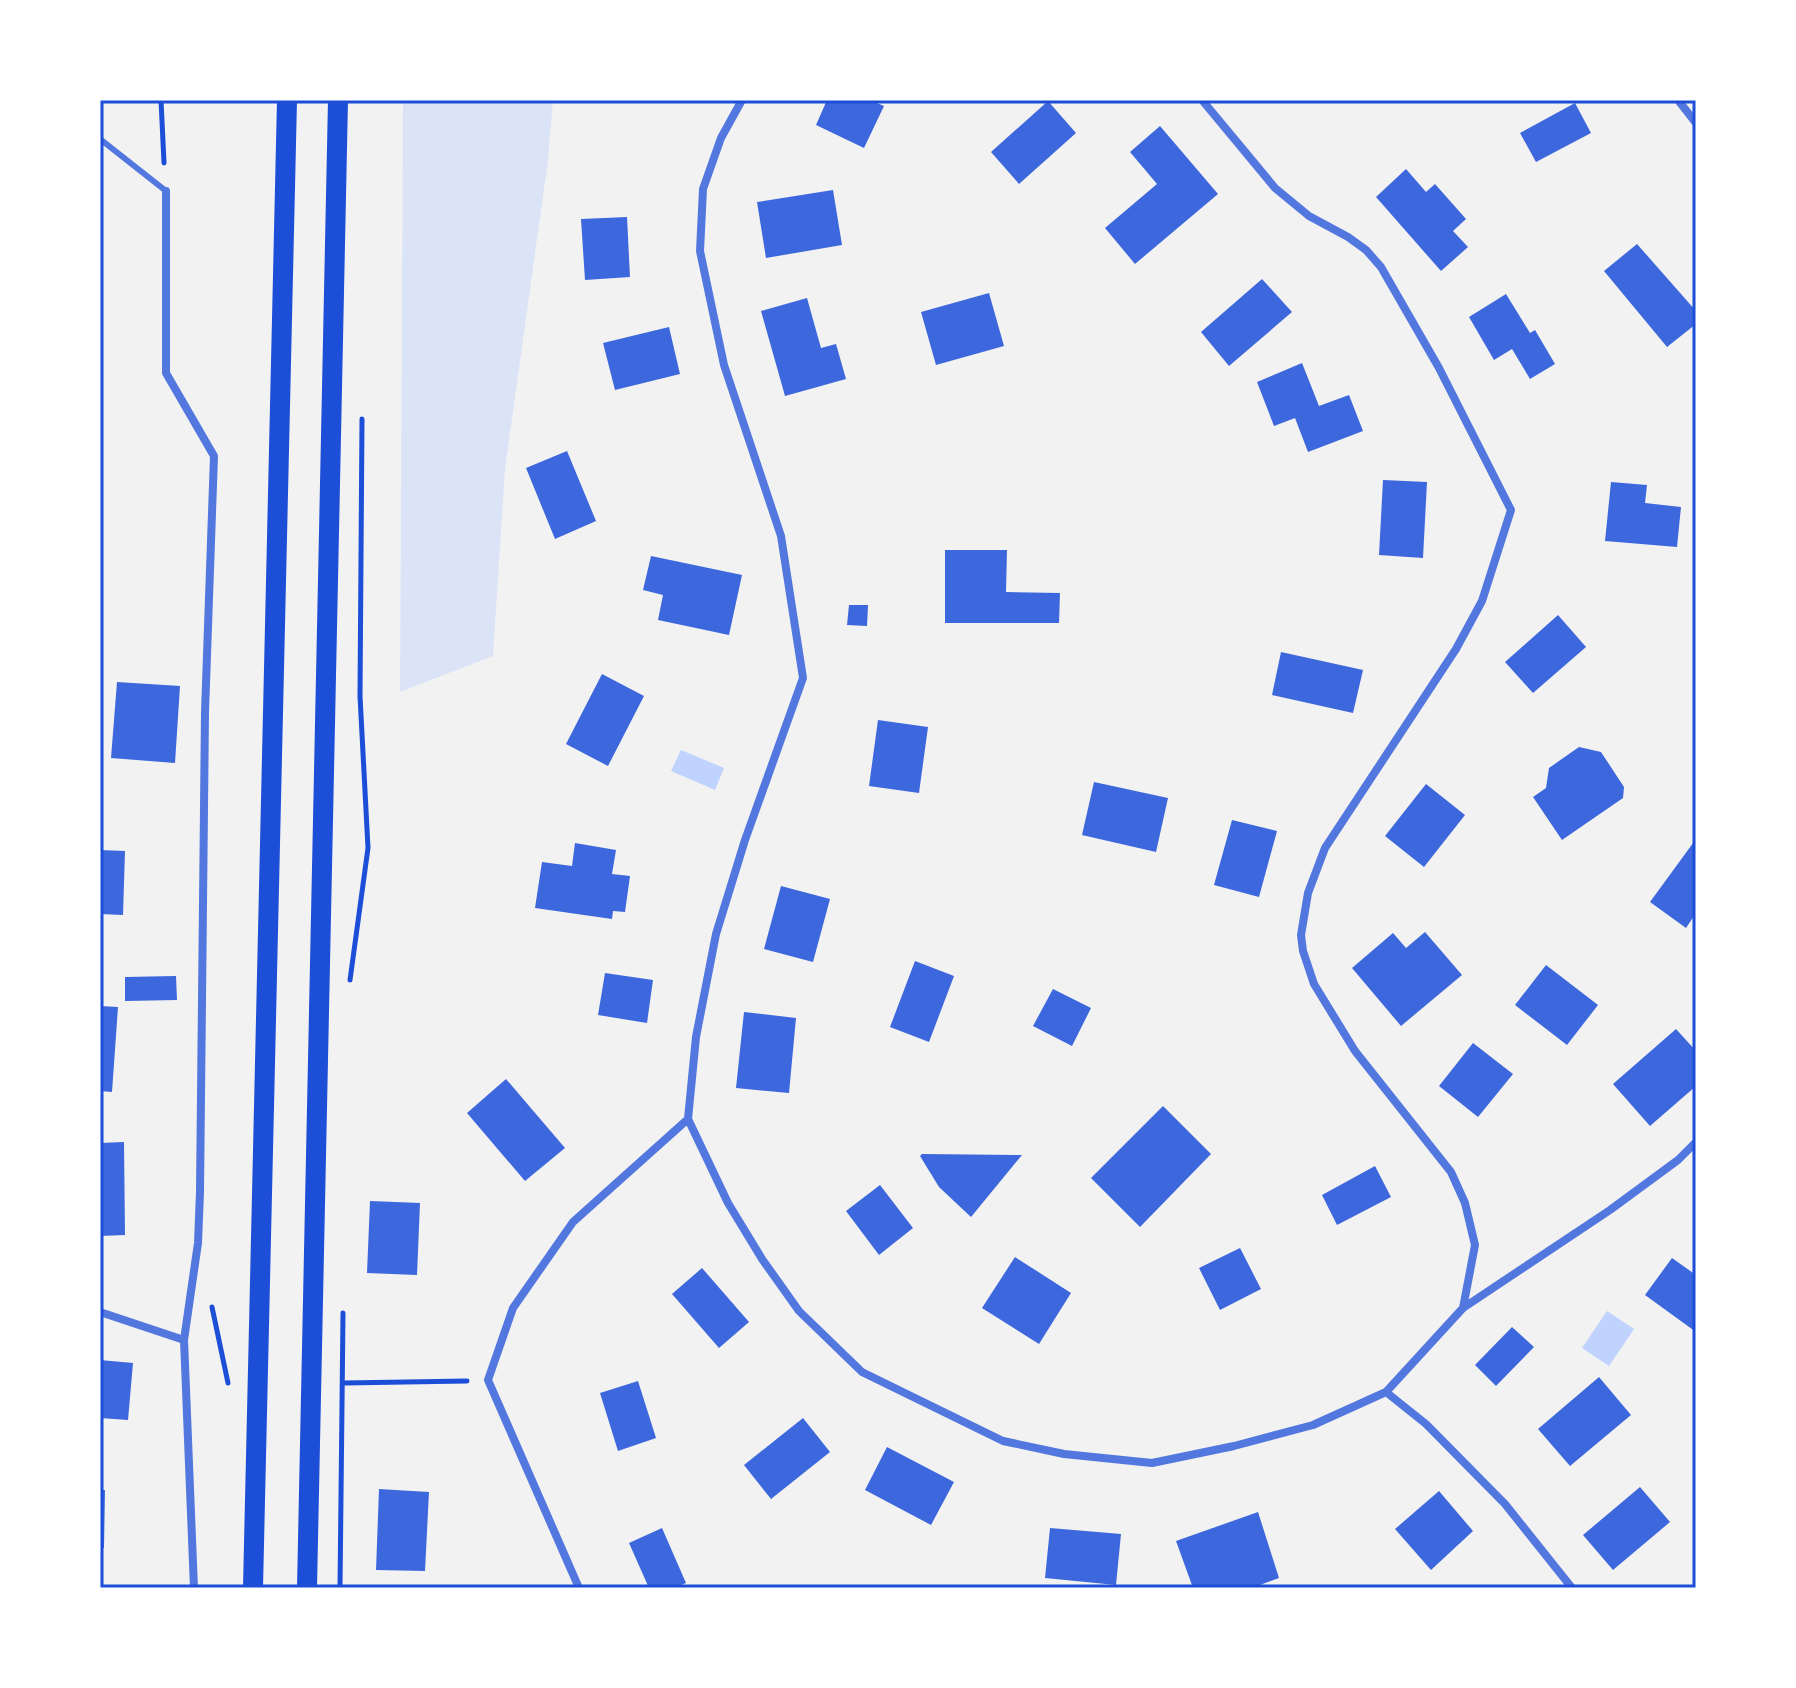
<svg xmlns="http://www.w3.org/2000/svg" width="1796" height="1688" font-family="Ubuntu,sans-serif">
<rect width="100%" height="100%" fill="#f2f2f2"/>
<!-- green -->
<path fill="#dbe4f7" d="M 403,100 L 553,100 L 548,160 L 505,469 L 493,656 L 400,692 Z"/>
<!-- water -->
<path fill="#bfd3fe" d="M 681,750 L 724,768 L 715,790 L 671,771 Z
M 1607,1311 L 1634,1329 L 1609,1366 L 1582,1348 Z"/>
<!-- building -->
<path fill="#3d67dc" d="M 827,100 L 870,100 L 884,106 L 864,148 L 816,125 Z
M 1048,101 L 1076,133 L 1019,184 L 991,152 Z
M 1575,103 L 1591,133 L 1536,162 L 1520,133 Z
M 1160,126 L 1218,194 L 1135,264 L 1105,228 L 1157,184 L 1130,152 Z
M 1406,169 L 1426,192 L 1435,184 L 1466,219 L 1453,231 L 1468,247 L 1441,271 L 1376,197 Z
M 833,190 L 842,245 L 766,258 L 757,202 Z
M 627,217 L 630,277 L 585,280 L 581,219 Z
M 1637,244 L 1696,311 L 1696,324 L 1667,347 L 1604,271 Z
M 1262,279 L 1292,312 L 1229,366 L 1201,332 Z
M 989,293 L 1004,346 L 936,365 L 921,312 Z
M 1506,294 L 1530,333 L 1535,330 L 1555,364 L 1530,379 L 1512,349 L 1494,360 L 1469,317 Z
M 807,298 L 821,348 L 836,344 L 846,379 L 785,396 L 761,311 Z
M 669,327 L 680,374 L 615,390 L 603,343 Z
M 1302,363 L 1319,406 L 1349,395 L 1363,431 L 1308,452 L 1295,418 L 1274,426 L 1257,382 Z
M 567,451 L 596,521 L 555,539 L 526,468 Z
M 1383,480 L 1427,482 L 1423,558 L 1379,555 Z
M 1611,482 L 1647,485 L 1645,503 L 1681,507 L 1677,547 L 1605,541 Z
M 945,550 L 1007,550 L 1006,592 L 1060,593 L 1059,623 L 945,623 Z
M 651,556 L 742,575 L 729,635 L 658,620 L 663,595 L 643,590 Z
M 849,605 L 868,605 L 867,626 L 847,625 Z
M 1558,615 L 1586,647 L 1533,693 L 1505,662 Z
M 1281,652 L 1363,670 L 1353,713 L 1272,695 Z
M 602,674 L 644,696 L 608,766 L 566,744 Z
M 117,682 L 180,686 L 175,763 L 111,758 Z
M 878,720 L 928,727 L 919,793 L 869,786 Z
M 1579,747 L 1601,752 L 1624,787 L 1623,798 L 1562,840 L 1533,797 L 1546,788 L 1549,768 Z
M 1094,782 L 1168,798 L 1156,852 L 1082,835 Z
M 1426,784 L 1465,815 L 1424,867 L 1385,836 Z
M 1232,820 L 1277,831 L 1259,897 L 1214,885 Z
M 1696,839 L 1696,913 L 1686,928 L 1650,902 Z
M 575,843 L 616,850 L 612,874 L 630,876 L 625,912 L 613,911 L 612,919 L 535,908 L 542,862 L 572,866 Z
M 100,850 L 125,851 L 123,915 L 100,914 Z
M 781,886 L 830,899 L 813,962 L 764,949 Z
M 1425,932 L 1462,975 L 1401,1026 L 1352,968 L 1393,933 L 1406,948 Z
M 915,961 L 954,976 L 929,1042 L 890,1027 Z
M 1546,965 L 1598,1005 L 1567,1045 L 1515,1005 Z
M 605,973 L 653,980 L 647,1023 L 598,1015 Z
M 176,976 L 177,1000 L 125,1001 L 125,977 Z
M 1053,989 L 1091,1008 L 1072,1046 L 1033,1026 Z
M 100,1006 L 118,1007 L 112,1092 L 100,1091 Z
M 744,1012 L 796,1018 L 789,1093 L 736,1088 Z
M 1676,1029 L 1696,1051 L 1696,1086 L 1650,1126 L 1613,1084 Z
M 1473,1043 L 1513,1074 L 1478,1117 L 1439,1086 Z
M 506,1079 L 565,1148 L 525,1181 L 467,1113 Z
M 1163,1106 L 1211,1154 L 1140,1227 L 1091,1178 Z
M 124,1142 L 125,1235 L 100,1236 L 100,1143 Z
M 922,1154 L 1022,1155 L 971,1217 L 939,1187 L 920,1156 Z
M 1375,1166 L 1391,1197 L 1337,1225 L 1322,1195 Z
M 880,1185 L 913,1228 L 879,1255 L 846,1211 Z
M 370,1201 L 420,1203 L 417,1275 L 367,1273 Z
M 1240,1248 L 1261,1289 L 1220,1310 L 1199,1268 Z
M 1015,1257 L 1071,1293 L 1039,1344 L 982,1308 Z
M 1672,1258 L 1696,1275 L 1696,1332 L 1645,1295 Z
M 702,1268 L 749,1322 L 719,1348 L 672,1294 Z
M 1512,1327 L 1534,1347 L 1496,1386 L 1475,1365 Z
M 100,1360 L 133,1363 L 128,1420 L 100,1418 Z
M 1599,1377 L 1631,1415 L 1570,1466 L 1538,1429 Z
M 638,1381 L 656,1438 L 618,1451 L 600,1393 Z
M 803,1418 L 830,1452 L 771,1499 L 744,1465 Z
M 887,1447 L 954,1482 L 931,1525 L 865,1490 Z
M 1640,1487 L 1670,1522 L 1613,1570 L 1583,1535 Z
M 379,1489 L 429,1492 L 425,1571 L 376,1570 Z
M 100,1490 L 105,1490 L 104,1548 L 100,1548 Z
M 1439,1491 L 1473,1531 L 1431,1570 L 1395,1529 Z
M 1258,1512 L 1279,1578 L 1252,1588 L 1193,1588 L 1176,1541 Z
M 662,1528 L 686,1583 L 675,1588 L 649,1588 L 629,1543 Z
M 1050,1528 L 1121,1534 L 1116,1585 L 1045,1578 Z"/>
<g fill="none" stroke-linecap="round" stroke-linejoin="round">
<!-- path -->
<path stroke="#1d4ed8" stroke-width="5" d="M 161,100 L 164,163
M 350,980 L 368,848 L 360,696 L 362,419
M 212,1307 L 228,1383
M 344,1383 L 467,1381
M 340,1588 L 343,1313"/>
<!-- service -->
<path stroke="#5277de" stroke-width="6" d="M 100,139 L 166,191"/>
<!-- minor -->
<path stroke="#5277de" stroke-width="8" d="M 1202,100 L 1275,188 L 1309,216 L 1348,237 L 1366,250 L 1381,267 L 1439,368 L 1511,510 L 1482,601 L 1456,649 L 1325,848 L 1308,893 L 1301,935 L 1303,951 L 1314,984 L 1355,1051 L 1451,1172 L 1465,1203 L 1475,1245 L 1463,1308
M 1678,100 L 1696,123
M 166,191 L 166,373 L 214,456 L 205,712 L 200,1192 L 198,1243 L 184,1340 L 194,1588
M 688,1119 L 728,1203 L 762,1259 L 799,1311 L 862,1372 L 1003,1441 L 1064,1454 L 1152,1463 L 1234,1446 L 1313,1425 L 1386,1392 L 1463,1308 L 1610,1210 L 1678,1160 L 1696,1142
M 100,1312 L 184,1340
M 1386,1392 L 1426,1424 L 1505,1504 L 1572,1588
M 579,1588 L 488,1380 L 513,1308 L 573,1222 L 688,1119 L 696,1037 L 716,934 L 745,840 L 803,678 L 781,536 L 724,365 L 700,251 L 703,189 L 721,138 L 742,100"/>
<!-- primary -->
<path stroke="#1d4ed8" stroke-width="20" d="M 253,1588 L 287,100
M 307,1588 L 338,100"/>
</g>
<!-- border -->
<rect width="1796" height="1688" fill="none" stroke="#ffffff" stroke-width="204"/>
<rect x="102" y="102" width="1592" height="1484" fill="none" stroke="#1d4ed8" stroke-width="3"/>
</svg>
